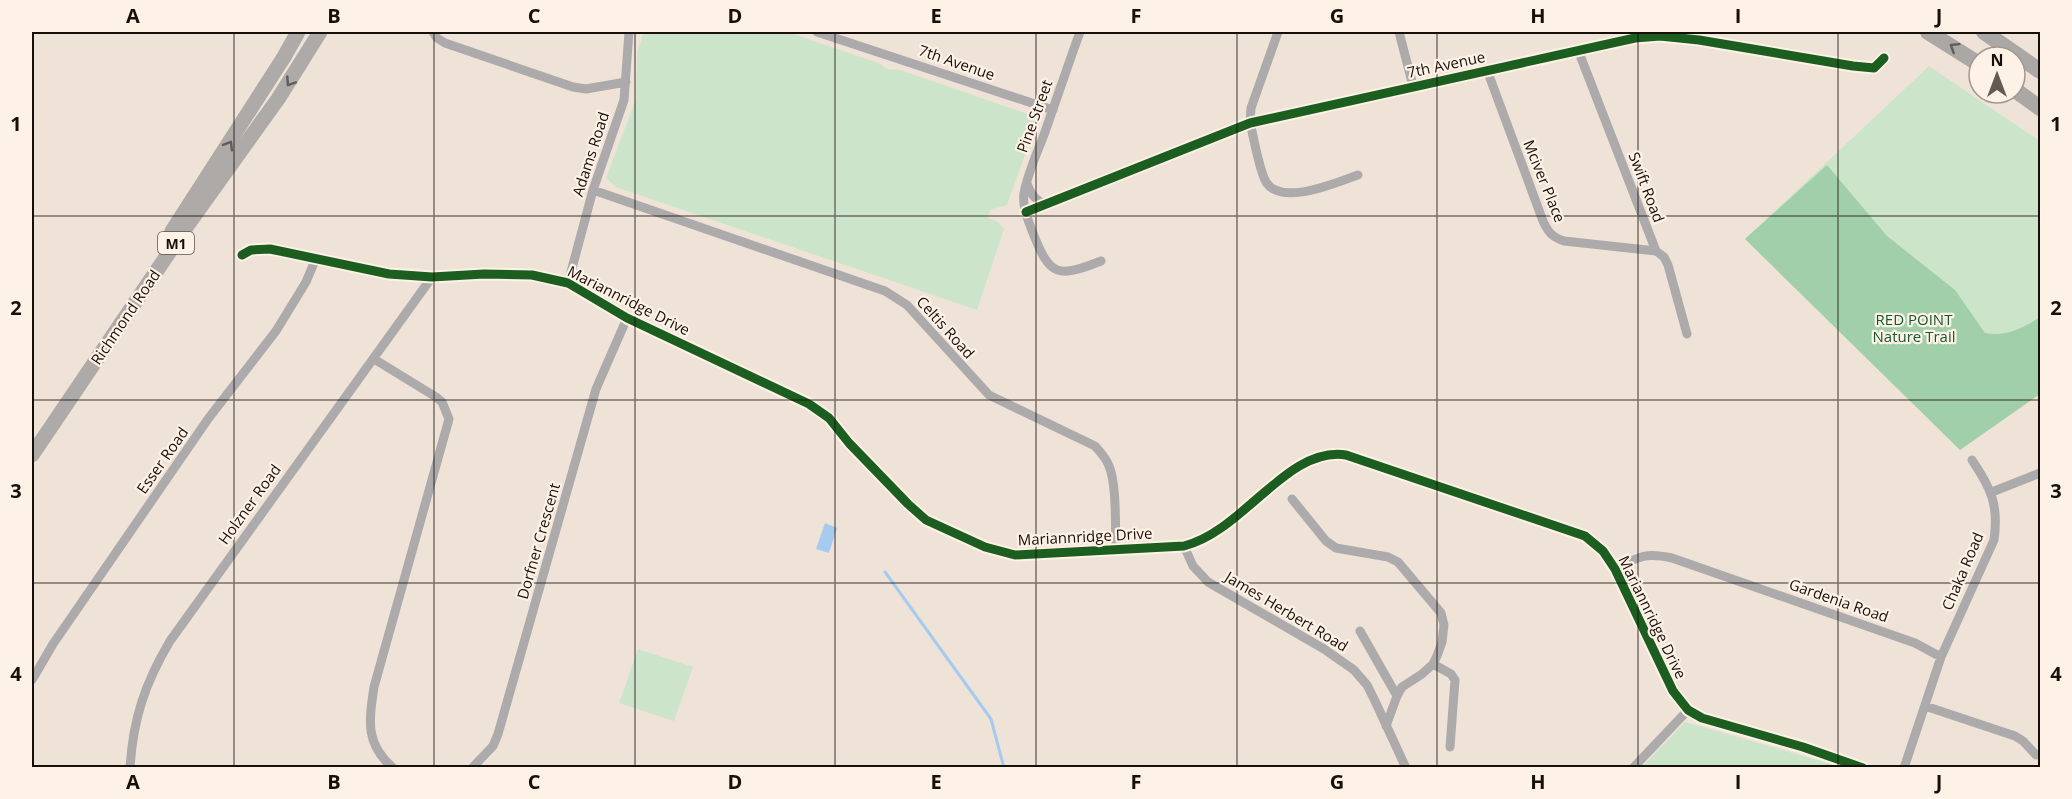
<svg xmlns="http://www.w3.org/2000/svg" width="2072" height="799" font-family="'Open Sans',sans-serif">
<rect width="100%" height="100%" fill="#efe3d8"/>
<!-- green -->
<path fill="#cce5ca" d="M 644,32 L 788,32 L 881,64 C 885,69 891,71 897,69 L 1028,114 L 1036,124 L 1007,205 L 990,210 L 988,218 L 998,222 L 1004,229 L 977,310 L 616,187 L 606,178 L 636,99 L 637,52 Z
M 1929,66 L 2040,141 L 2040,392 L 1745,239 Z
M 638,649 L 693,667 L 674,721 L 619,703 Z
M 1685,722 L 1831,764 L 1840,767 L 1642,767 Z"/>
<!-- forest -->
<path fill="#a0cfa9" d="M 1827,165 L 1887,236 L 1955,290 L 1985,333 C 2006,337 2023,328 2040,317 L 2040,394 L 1960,450 L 1745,239 Z"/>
<!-- water -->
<path fill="#a6cbef" d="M 825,523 L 837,528 L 829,553 L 816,549 Z"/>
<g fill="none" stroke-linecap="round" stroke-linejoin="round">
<!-- stream -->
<path stroke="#a6cbef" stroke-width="3" d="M 885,572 L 991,719 L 1004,768"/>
<!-- minor -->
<path stroke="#acaaab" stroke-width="9" d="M 433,32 L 437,38 L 445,43 L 573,87 L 586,89 L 626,82
M 817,32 L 1053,110
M 1080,32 C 1068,65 1057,98 1045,132 C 1038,151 1028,172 1024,193 C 1022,207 1028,220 1033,233 C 1050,277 1058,278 1101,261
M 1278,32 L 1251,108 L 1250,123 C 1254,138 1259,170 1266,182 C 1282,207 1337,182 1358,175
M 1399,32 L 1413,86
M 1578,50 L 1656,251 L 1664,257 L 1668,265 L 1687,334
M 1487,70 L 1543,221 C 1548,232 1552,237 1564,241 L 1656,251
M 1027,184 C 1031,194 1036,202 1047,204
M 593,190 L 885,291 L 907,305 L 989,395 L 1095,446 C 1101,453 1106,458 1109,466 C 1117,485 1115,527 1116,549
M 1026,212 L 1250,123 L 1635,38 L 1660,36 L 1699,40 L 1853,66 L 1874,68 L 1884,58
M 242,255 L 251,250 L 270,249 L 389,274 L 432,277 L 484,274 L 532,275 L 568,283 L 627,318 L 809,404 L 829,418 L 849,443 L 908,504 L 926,520 L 985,547 L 1015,555 L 1184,546 C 1244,531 1287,446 1346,455 L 1585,536 L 1603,551 L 1615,569 L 1673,691 L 1688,710 L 1702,718 L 1803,747 L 1863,768
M 568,283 L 593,190 L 624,100 L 629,32
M 374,359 L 436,397 L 442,402 L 449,419 L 374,687 C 369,721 365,744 393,768
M 1992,492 L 2040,473
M 1292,499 L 1326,541 L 1336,548 L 1388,557 L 1398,562 L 1441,613 L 1444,625 L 1442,642 L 1437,656 L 1433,664 L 1422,674 L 1402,687 L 1397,696 L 1386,726
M 1184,546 L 1193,566 L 1208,582 L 1324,649 L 1354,670 L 1367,685 L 1375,701 L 1406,768
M 1615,569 C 1639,557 1644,552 1672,558 L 1915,643 L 1941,657 L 1904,768
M 1360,631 L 1397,696
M 1941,657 L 1994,540 C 1999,505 1991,488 1972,460
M 1433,664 L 1451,674 L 1455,680 L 1450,747
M 32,680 L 53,644 L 208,419 L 276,331 L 306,282 L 316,258
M 1925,706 L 2015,736 L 2023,741 L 2036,755
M 130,768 C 133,719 145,683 170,641 L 432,277
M 472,768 L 493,746 L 498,734 L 596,389 L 627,318
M 1633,768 L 1688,710"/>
<!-- trunk -->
<path stroke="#adaaa8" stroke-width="15" d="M 172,231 L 284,57 L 298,32
M 32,455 L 187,226 L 278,99 L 320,32"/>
<!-- motorway -->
<path stroke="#aba7a5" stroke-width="16" d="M 1928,32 L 1979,64
M 1984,32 L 2040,71
M 2015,90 L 2040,108"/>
<!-- cycleway casing -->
<g stroke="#fef1e6" stroke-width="13">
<path id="cycleway" d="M 1026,212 L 1250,123 L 1635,38 L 1660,36 L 1699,40 L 1853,66 L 1874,68 L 1884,58
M 242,255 L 251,250 L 270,249 L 389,274 L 432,277 L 484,274 L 532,275 L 568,283 L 627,318 L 809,404 L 829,418 L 849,443 L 908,504 L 926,520 L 985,547 L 1015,555 L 1184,546 C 1244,531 1287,446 1346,455 L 1585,536 L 1603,551 L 1615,569 L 1673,691 L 1688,710 L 1702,718 L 1803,747 L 1863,768"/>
</g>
<!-- cycleway -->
<use href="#cycleway" stroke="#1b5e20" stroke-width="9"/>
</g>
<!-- one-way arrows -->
<defs><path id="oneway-chevron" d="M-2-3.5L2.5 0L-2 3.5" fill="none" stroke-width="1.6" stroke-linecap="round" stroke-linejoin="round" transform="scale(1.5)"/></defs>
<use stroke="#615c58" href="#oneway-chevron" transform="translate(1954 47) rotate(-148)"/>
<g stroke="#625d59">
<use href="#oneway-chevron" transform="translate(290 82) rotate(124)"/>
<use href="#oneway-chevron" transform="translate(229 145) rotate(-58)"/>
</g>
<!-- grid -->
<path fill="none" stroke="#17100a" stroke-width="1.5" stroke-opacity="0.55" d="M 234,32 L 234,768M 434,32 L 434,768M 635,32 L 635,768M 835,32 L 835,768M 1036,32 L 1036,768M 1237,32 L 1237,768M 1437,32 L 1437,768M 1638,32 L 1638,768M 1838,32 L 1838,768M 32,216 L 2040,216M 32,400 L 2040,400M 32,583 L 2040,583"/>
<g text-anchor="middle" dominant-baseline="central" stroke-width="4.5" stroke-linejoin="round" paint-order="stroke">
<!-- shield labels -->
<rect fill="#fef1e6" stroke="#5c544c" stroke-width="1.5" x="158" y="232" width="36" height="22" rx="4.5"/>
<g font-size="14" font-weight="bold" fill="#17100a">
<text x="176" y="243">M1</text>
</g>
<!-- street labels -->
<g font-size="15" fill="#17100a" stroke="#fef1e6">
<text transform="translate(957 62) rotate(19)">7th Avenue</text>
<text transform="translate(1446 64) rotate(-12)">7th Avenue</text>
<text transform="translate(1034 116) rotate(-70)">Pine Street</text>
<text transform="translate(590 154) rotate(-72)">Adams Road</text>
<text transform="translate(1545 181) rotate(68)">Mciver Place</text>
<text transform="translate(1647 187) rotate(69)">Swift Road</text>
<text transform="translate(629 300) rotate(27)">Mariannridge Drive</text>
<text transform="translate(125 317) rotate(-56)">Richmond Road</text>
<text transform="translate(946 327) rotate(48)">Celtis Road</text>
<text transform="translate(162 460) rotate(-55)">Esser Road</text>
<text transform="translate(249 504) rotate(-54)">Holzner Road</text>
<text transform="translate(1085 536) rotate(-3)">Mariannridge Drive</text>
<text transform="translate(538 541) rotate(-74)">Dorfner Crescent</text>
<text transform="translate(1962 571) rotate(-67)">Chaka Road</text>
<text transform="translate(1839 600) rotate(19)">Gardenia Road</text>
<text transform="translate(1287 611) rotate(31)">James Herbert Road</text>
<text transform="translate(1653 617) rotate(64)">Mariannridge Drive</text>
</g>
<!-- park labels -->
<g font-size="15" fill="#135932" stroke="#fef1e6">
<text x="1914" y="319">RED POINT<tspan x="1914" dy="17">Nature Trail</tspan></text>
</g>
</g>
<!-- border -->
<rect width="2072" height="799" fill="none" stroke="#fef1e6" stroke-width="66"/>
<!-- north arrow -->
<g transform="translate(1997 75)"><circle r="28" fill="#fef1e6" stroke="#a2978e" stroke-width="1.5"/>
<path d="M0-4.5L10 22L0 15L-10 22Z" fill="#635a52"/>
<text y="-9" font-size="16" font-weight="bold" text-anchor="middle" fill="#17100a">N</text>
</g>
<rect x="33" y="33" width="2006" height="733" fill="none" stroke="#17100a" stroke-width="2"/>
<g font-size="20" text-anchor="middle" font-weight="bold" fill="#17100a">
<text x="133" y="23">A</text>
<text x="334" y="23">B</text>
<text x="534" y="23">C</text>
<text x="735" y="23">D</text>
<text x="936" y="23">E</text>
<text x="1136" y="23">F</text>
<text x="1337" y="23">G</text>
<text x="1538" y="23">H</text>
<text x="1738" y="23">I</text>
<text x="1939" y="23">J</text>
<text x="16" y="131">1</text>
<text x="2056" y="131">1</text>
<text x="16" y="315">2</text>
<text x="2056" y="315">2</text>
<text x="16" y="498">3</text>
<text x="2056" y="498">3</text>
<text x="16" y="681">4</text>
<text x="2056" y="681">4</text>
<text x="133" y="789">A</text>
<text x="334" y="789">B</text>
<text x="534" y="789">C</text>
<text x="735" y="789">D</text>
<text x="936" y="789">E</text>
<text x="1136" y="789">F</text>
<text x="1337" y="789">G</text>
<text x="1538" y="789">H</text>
<text x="1738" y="789">I</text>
<text x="1939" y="789">J</text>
</g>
</svg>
